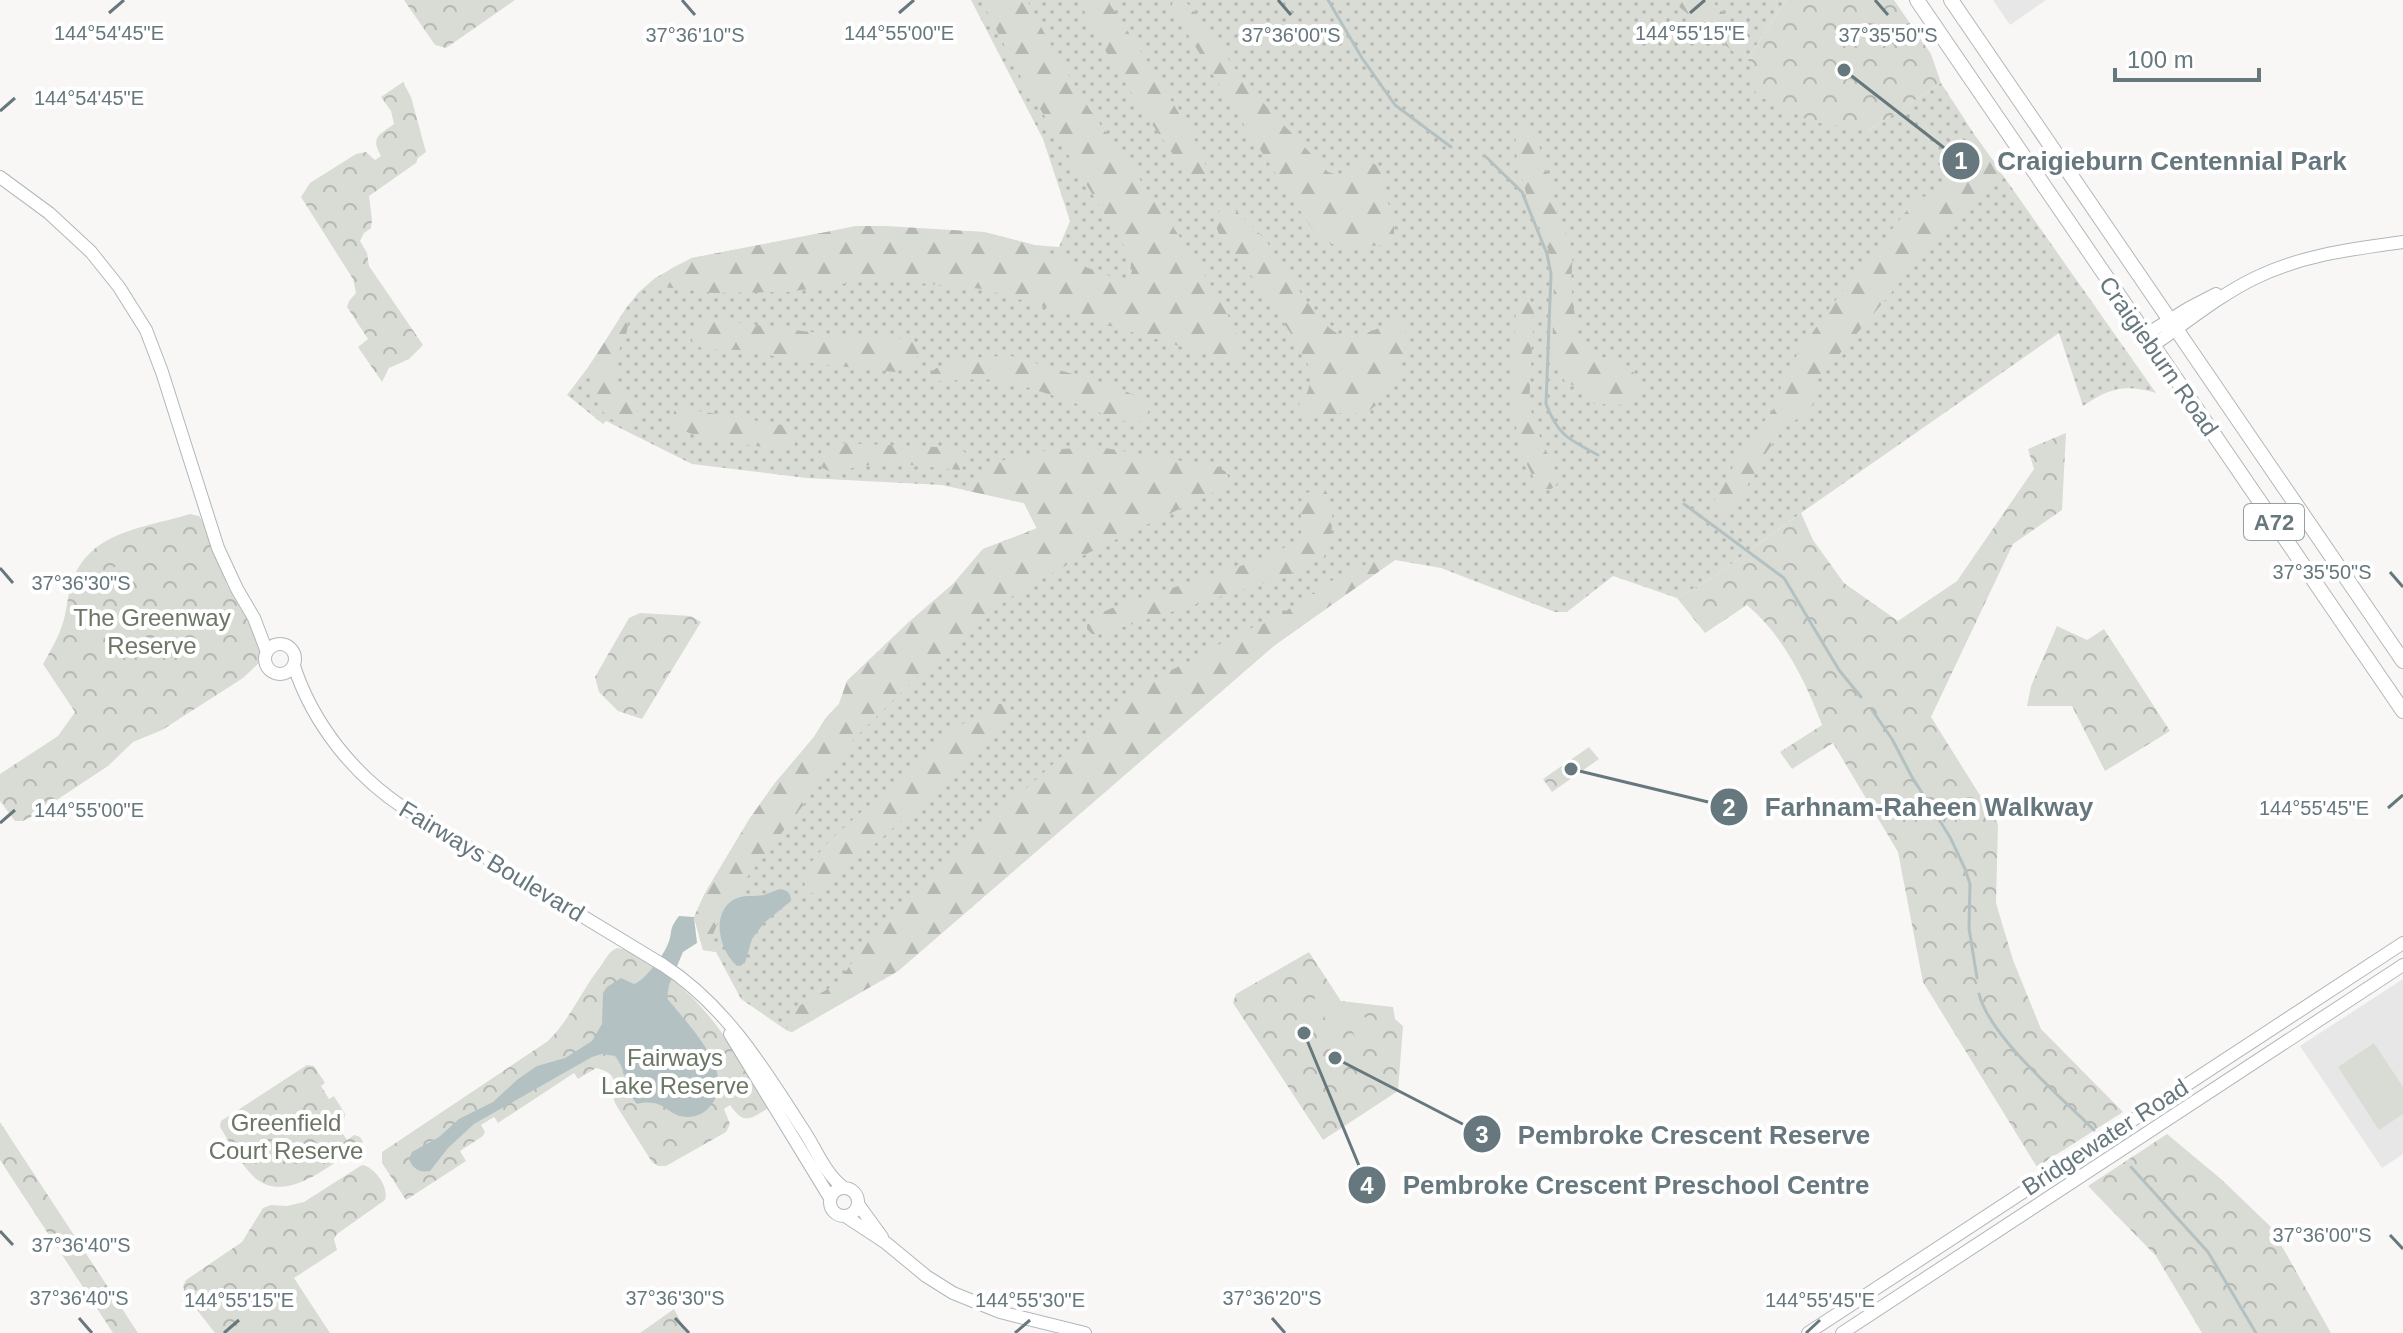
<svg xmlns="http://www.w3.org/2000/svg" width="2403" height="1333" font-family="Helvetica,sans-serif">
<defs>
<pattern id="grass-dots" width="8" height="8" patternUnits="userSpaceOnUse" patternTransform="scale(2)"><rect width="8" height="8" fill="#d9dcd5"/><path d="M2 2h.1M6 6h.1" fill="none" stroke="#b4b7b2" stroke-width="1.8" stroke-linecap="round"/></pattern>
<pattern id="forest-firs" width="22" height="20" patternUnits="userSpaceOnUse" patternTransform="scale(2)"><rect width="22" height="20" fill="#d9dcd5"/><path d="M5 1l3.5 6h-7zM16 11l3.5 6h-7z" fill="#b4b7b2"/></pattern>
<pattern id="park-crowns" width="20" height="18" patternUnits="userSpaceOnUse" patternTransform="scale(2)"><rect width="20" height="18" fill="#d9dcd5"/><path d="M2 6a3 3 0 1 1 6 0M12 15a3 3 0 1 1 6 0" fill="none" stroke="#b4b7b2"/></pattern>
</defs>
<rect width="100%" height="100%" fill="#f8f7f6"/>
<!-- built -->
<path fill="#e6e7e6" d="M 1993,0 L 2046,0 L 2010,25 Z
M 2403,979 L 2403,1154 L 2382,1168 L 2300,1046 Z"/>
<!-- grass -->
<path fill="url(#grass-dots)" d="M 971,0 L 1786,0 L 1748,58 L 1869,130 L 1941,83 L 1976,137 L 2156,393 C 2125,384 2110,388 2083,406 L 2059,333 L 1801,513 L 1712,578 L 1677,598 L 1613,576 L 1567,612 L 1555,612 L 1441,568 L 1395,560 L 1275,645 L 898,971 L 792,1032 L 786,1030 L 741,999 L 716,952 L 703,950 L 694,917 L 705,893 L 750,818 L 775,783 L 814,737 L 825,719 L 839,704 L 847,681 L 909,622 L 953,584 L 983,549 L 1037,528 L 1024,503 L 942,485 L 806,478 L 692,464 L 606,421 L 603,424 L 567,395 L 592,362 L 626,308 L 639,292 L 655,278 L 692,258 L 857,226 L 984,232 L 1034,245 L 1059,247 L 1070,221 L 1043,139 Z"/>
<!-- forest -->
<path fill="url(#forest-firs)" d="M 981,0 L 1027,0 C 1044,34 1065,69 1085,102 C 1110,142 1251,321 1240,357 L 1231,361 L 983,289 L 875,279 L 788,292 L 713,293 L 647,285 L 672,268 L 692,258 L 857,226 L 886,226 L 984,232 L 1034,245 L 1053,255 L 1121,280 L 1128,278 L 1132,272 L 1129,254 L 1023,81 Z
M 1079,0 L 1107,0 L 1150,65 L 1202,152 L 1207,170 L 1203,179 L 1196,183 L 1190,179 C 1150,121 1109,64 1079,0 Z
M 1181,0 L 1188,4 L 1251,90 L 1328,172 L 1338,175 L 1358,162 L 1367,160 L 1380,167 L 1386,177 L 1385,198 L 1394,213 L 1394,236 L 1384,245 C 1362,246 1332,251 1316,235 L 1246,128 L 1185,30 L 1172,16 L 1170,10 L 1173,2 Z
M 1671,0 L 1711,0 L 1751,42 L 1749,48 L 1735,53 Z
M 1524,124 L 1539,145 L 1559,217 L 1573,250 L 1571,284 L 1577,333 L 1585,351 L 1595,357 L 1616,358 L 1629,367 L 1638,379 L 1639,394 L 1626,405 L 1595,404 L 1584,396 L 1576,386 L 1566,383 L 1552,361 L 1554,284 L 1551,257 L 1526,193 L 1517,160 L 1515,130 L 1519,125 Z
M 1976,137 L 1998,167 L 2001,178 L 1941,234 L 1815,383 L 1815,402 L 1805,414 L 1785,427 L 1766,453 L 1731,514 L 1722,514 L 1716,509 L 1714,501 L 1743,449 L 1775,407 L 1784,377 L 1797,355 L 1831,306 L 1908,209 L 1921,197 L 1936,195 L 1948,184 L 1968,156 L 1969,145 Z
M 1229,206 C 1242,215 1254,227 1265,240 C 1282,261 1317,327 1341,335 C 1358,340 1380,328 1393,320 C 1398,323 1405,326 1406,333 C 1411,355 1386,407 1363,413 C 1355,415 1345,411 1337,414 C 1323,418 1315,421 1301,413 L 1299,403 L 1307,393 L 1313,375 C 1295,335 1266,296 1240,260 C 1232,249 1217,238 1216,224 C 1215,217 1219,212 1222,207 Z
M 1525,298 L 1530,301 L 1534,309 L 1529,405 L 1541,440 L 1559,478 L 1557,484 L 1551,489 L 1541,489 C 1504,439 1513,369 1516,310 L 1519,302 Z
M 622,315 L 628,320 C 629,339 614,352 614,369 C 615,390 639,400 639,419 L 633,426 C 598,423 592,395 589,366 Z
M 719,320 C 760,325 801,332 843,335 C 864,337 905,333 921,347 L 919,355 L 909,366 L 895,372 L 819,364 L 739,350 L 702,349 L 692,340 L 690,333 C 698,321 705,321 719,320 Z
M 1008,355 L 1120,388 L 1144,401 L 1149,410 L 1144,420 L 1137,423 L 1119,420 L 1064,399 L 1023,386 L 985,379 L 939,381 L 933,379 L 930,374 C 942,357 987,358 1008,355 Z
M 681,408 L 782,425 L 792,430 L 796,437 L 795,444 L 785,451 C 764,446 692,439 679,428 C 673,423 673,418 674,411 Z
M 839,443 L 960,448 L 968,455 L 969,462 L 959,470 L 884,462 L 832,472 C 823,469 819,467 818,457 L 822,451 Z
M 1099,447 L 1218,467 L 1226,472 L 1229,479 L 1226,485 L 1217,491 L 1084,555 L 1010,598 L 950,645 L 856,737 L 739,888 L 722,913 L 711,939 L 716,952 L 703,950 L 694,917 L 705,893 L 750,818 L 775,783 L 814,737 L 825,719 L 839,704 L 847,681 L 909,622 L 953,584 L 983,549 L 1037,529 L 1024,503 L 964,490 C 988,450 1057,449 1099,447 Z
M 1318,488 L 1326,491 C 1337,513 1332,535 1324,557 L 1284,577 L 1094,636 L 1087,629 L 1087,625 C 1092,621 1096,616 1102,613 C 1134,594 1293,560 1301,533 C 1303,525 1300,511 1300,502 L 1307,493 Z
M 1381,557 L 1395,560 L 1275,645 L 898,971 L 792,1032 L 786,1030 L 794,1009 L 838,983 L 871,935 L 891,911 L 1139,686 L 1210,651 L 1234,634 L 1271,621 L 1329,582 Z
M 998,704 L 1008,704 L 1011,709 C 1003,729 983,745 967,760 C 924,803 877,841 832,882 L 819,893 L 809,893 L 803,880 L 806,868 L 831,839 L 951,732 L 976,715 Z"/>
<!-- park -->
<path fill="url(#park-crowns)" d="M 404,0 L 515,0 L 446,48 L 435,45 Z
M 1786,0 L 1894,0 L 1931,54 L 1941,83 L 1869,130 L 1812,122 L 1756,95 L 1748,58 Z
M 403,82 L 411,97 L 426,152 L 418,158 L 416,163 L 369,196 L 372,220 L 371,228 L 364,233 L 360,241 L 367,253 L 369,266 L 423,345 L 409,359 L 389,368 L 382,382 L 358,347 L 368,339 L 347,307 L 349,301 L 356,293 L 353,279 L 301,197 L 310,183 L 356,154 L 366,152 L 375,160 L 381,156 C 370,137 379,135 394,124 L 391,111 L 381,97 Z
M 2066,433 L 2062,510 L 2013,544 L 1931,717 L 1998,824 L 1996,903 L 2013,960 L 2041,1029 L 2123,1112 L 2037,1167 L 1923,982 L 1898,852 L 1833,743 L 1792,769 L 1780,752 L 1822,725 C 1806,682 1783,635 1747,605 L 1705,633 L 1677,598 L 1712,578 L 1801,513 L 1813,540 L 1844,583 L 1898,621 L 1957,581 L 2034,469 L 2028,449 Z
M 190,514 L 199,516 L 202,520 L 228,587 L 256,635 L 263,653 L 260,662 L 243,678 L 162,730 L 133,742 L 108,766 L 31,817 L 23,821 L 15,821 L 0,801 L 0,774 L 58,736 L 75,712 L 43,664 C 51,650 60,635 64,619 C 67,607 68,594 72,582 C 90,530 146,528 190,514 Z
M 640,613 L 691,616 L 701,622 L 642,719 L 618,711 L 599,692 L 595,677 L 629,618 Z
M 2057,626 L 2087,640 L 2104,629 L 2170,731 L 2105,771 L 2072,706 L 2027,706 L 2031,686 Z
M 1589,747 L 1599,759 L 1552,792 L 1543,779 Z
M 617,948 C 629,949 639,958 650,964 C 708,1000 735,1051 769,1108 C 749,1119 745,1126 730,1105 L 724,1109 L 730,1124 L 726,1132 L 666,1166 L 658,1166 L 652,1162 L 616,1105 C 606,1086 626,1076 596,1068 L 578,1079 L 574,1073 L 498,1123 L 494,1117 L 481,1125 L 485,1132 L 483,1136 L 460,1151 L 466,1161 L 406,1200 L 382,1163 L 382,1152 L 548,1041 C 569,1021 582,990 600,967 C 606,959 608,952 617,948 Z
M 1309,952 L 1341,1001 L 1393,1007 L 1395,1019 L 1403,1026 L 1398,1091 L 1323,1140 L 1233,1003 L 1236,994 Z
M 307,1065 L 314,1066 L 325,1083 L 321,1086 L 329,1099 L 334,1096 L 345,1114 L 344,1120 L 337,1125 L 347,1140 L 354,1135 L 360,1137 L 363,1142 C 335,1161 285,1209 252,1175 C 239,1162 230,1143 220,1127 L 221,1121 Z
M 0,1122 L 138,1333 L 113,1333 L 0,1160 Z
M 2167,1134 L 2221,1179 L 2271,1227 L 2331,1333 L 2202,1333 L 2156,1256 L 2088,1186 Z
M 362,1165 C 375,1167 389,1187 385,1200 L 337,1234 L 334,1239 L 337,1250 L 294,1278 L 330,1333 L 215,1333 L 186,1296 L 183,1286 L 186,1280 L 242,1242 L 263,1208 L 271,1205 L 287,1206 L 304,1202 Z
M 674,1309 L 687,1333 L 640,1333 Z"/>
<!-- garden -->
<path fill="#d9dcd5" d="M 119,564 L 128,577 L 100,596 L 91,583 Z
M 1316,994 L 1322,995 L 1337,1007 L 1353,1008 L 1370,1021 L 1371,1030 L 1378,1036 L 1375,1046 L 1362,1050 C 1353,1042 1358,1029 1343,1025 L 1336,1028 L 1331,1027 L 1314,1001 Z
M 2374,1043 L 2403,1087 L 2403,1114 L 2379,1130 L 2338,1067 Z"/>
<!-- water -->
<path fill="#b4c1c3" d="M 781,889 C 788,891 791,893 791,901 L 764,923 L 752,939 L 745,963 L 737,966 C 720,951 710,915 733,900 C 742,894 754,897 764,895 C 770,893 775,890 781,889 Z
M 679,916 L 694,917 L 697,943 L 683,952 L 669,985 L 667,998 C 686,1023 733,1067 714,1101 C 708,1111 700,1116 689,1117 C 667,1118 666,1097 637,1104 C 625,1090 627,1071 615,1056 L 602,1054 L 592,1057 L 474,1124 L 448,1148 L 430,1171 C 419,1173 413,1169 409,1159 L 412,1152 L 439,1137 L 459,1119 L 493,1102 L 518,1079 L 537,1066 L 565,1058 L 592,1041 L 602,1024 L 603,993 L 607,987 L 621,978 L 634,984 C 643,982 663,956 667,946 C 674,932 667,931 679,916 Z"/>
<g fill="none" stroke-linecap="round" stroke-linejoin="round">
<!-- stream -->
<path stroke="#b4c1c3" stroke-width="3" d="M 1328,0 L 1362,58 L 1395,105 L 1451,147
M 1485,156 L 1522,192 L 1547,254 L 1551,274 L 1546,404 C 1559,437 1569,439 1598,455
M 1684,504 L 1784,578 L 1839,670 L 1861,697
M 1872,710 L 1892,739 L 1912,777 L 1950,837 L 1965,869 L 1970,884 L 1969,928 L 1977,978
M 1979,994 C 1990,1037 2061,1097 2094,1130
M 2131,1167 L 2208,1252 L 2256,1333"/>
<!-- secondary casing -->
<g stroke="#b0b7ba" stroke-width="14">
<path id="secondary" d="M 0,177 L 49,213 L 91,252 L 119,287 L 146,330 L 162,372 L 218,548 L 237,589 L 254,618 L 267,652
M 2145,335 L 2189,308 L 2216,294
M 2152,346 C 2186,323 2218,296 2255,278 C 2302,255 2352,249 2403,242
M265 659a15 15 0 1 1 30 0a15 15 0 1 1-30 0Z
M 294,666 C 313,724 354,775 404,808 L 663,965 C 725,1005 763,1067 802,1128 C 816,1148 824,1173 844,1188
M 730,1034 L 830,1198
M830 1202a14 14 0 1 1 28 0a14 14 0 1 1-28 0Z
M 858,1204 L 882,1237
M 845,1216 L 886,1243 L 926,1276 L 953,1293 L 1000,1312 L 1085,1333
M 1808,1333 L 2403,943
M 1842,1333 L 2403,965"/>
</g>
<!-- primary casing -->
<g stroke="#b2b7b9" stroke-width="16">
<path id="primary" d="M 1917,0 L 2403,711
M 1951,0 L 2403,661"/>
</g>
<!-- secondary -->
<use href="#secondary" stroke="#fff" stroke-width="12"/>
<!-- primary -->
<use href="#primary" stroke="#fff" stroke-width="14"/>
</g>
<!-- ticks -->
<path fill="none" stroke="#66777d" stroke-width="3" d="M 682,0 L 695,15M 1278,0 L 1291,15M 1875,0 L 1888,15M 109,13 L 124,0M 899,13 L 914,0M 1690,13 L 1705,0M 0,111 L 15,98M 0,568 L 13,583M 2390,572 L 2403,587M 2388,808 L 2403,795M 0,823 L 15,810M 0,1231 L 13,1245M 2390,1235 L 2403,1249M 79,1318 L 92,1333M 675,1318 L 689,1333M 1272,1318 L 1285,1333M 224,1333 L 239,1320M 1015,1333 L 1030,1320M 1806,1333 L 1820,1320"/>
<g text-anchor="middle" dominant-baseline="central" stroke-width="8" stroke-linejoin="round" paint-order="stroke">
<!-- shield labels -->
<rect fill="#fff" stroke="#94a0a4" stroke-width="2" x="2244" y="504" width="60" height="36" rx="6"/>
<g font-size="22" font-weight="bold" fill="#66777d">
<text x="2274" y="522">A72</text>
</g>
<!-- street labels -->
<g font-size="24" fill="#66777d" stroke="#fff">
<text transform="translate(2159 356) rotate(55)">Craigieburn Road</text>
<text transform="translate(492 861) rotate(31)">Fairways Boulevard</text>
<text transform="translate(2105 1137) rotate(-33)">Bridgewater Road</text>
</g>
<!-- park labels -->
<g font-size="24" fill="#6b7665" stroke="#fff">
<text x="152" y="617">The Greenway<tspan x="152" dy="28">Reserve</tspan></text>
<text x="675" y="1057">Fairways<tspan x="675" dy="28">Lake Reserve</tspan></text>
<text x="286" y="1122">Greenfield<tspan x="286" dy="28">Court Reserve</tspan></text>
</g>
</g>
<g font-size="20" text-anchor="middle" fill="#66777d" stroke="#fff" stroke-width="8" stroke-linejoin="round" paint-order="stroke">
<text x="109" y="40">144°54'45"E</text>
<text x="899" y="40">144°55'00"E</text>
<text x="1690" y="40">144°55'15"E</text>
<text x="695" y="42">37°36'10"S</text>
<text x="1291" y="42">37°36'00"S</text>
<text x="1888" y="42">37°35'50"S</text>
<text x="89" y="105">144°54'45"E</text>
<text x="2322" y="579">37°35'50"S</text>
<text x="81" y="590">37°36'30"S</text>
<text x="2314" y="815">144°55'45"E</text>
<text x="89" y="817">144°55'00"E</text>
<text x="2322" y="1242">37°36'00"S</text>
<text x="81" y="1252">37°36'40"S</text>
<text x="79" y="1305">37°36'40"S</text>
<text x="675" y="1305">37°36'30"S</text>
<text x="1272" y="1305">37°36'20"S</text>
<text x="239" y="1307">144°55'15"E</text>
<text x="1030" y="1307">144°55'30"E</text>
<text x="1820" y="1307">144°55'45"E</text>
</g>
<!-- callouts -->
<path fill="none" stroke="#66777d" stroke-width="3" d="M1844 70L1961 161M1571 769L1729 807M1335 1058L1482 1134M1304 1033L1367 1185"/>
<g fill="#66777d" stroke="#fff" stroke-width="3">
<circle cx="1844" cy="70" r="8"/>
<circle cx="1571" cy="769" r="8"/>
<circle cx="1335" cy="1058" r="8"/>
<circle cx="1304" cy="1033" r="8"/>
<circle cx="1961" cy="161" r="20"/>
<circle cx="1729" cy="807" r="20"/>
<circle cx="1482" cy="1134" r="20"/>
<circle cx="1367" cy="1185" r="20"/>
</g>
<g font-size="24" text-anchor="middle" font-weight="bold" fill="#fff">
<text x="1961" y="169">1</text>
<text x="1729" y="816">2</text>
<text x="1482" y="1143">3</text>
<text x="1367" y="1194">4</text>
</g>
<g font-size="26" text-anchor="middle" font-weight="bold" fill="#66777d" stroke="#fff" stroke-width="8" stroke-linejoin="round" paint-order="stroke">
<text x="2172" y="170">Craigieburn Centennial Park</text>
<text x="1929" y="816">Farhnam-Raheen Walkway</text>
<text x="1694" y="1144">Pembroke Crescent Reserve</text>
<text x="1636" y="1194">Pembroke Crescent Preschool Centre</text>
</g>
<!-- scale -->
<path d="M2115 68v12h144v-12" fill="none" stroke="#66777d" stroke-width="4"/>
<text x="2127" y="68" font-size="24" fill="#66777d" stroke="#ffffff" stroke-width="6" paint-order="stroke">100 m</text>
</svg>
